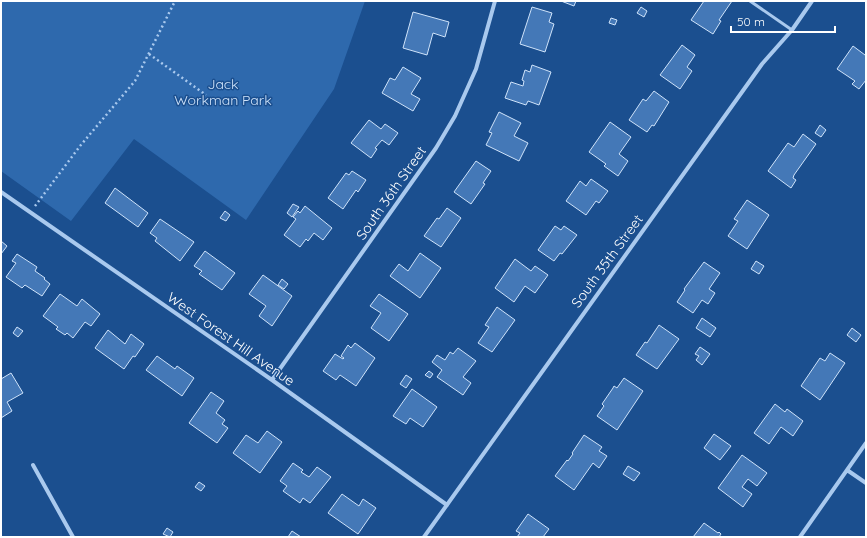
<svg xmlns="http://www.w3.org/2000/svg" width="867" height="538" font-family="Quicksand,sans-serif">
<rect width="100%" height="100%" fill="#1b4f8f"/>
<!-- green -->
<path fill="#2e69ad" d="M 1,1 L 365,1 L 334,89 L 246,220 L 134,139 L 71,221 L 1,171 Z"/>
<!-- building -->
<path fill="#4478b7" stroke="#cfe3fa" d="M 561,1 L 576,1 L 574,6 Z
M 704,1 L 732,1 L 719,20 L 721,21 L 713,34 L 691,20 Z
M 532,7 L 552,13 L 549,22 L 554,24 L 545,52 L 520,44 Z
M 641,7 L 647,11 L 644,17 L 637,13 Z
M 413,12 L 449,22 L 445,37 L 433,33 L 427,55 L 403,48 Z
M 611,18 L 617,20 L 615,25 L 609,23 Z
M 682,45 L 695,55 L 687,67 L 692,71 L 680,89 L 660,75 Z
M 853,46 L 865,55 L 866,54 L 866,80 L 859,89 L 852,84 L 855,81 L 837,69 Z
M 532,65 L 551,72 L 539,105 L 528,101 L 526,105 L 505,98 L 511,82 L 523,86 L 524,81 L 522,80 L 525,70 L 530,72 Z
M 403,67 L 421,78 L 411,94 L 420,99 L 413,111 L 382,93 L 390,78 L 395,80 Z
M 654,91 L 669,102 L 654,126 L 652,125 L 647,132 L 629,120 L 643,99 L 646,101 Z
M 499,112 L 521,123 L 514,136 L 528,143 L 519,161 L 486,145 L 492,133 L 489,132 Z
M 369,120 L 381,129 L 385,124 L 398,133 L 389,145 L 382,140 L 375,148 L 377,149 L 371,158 L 351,143 Z
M 610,122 L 631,137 L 619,154 L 628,161 L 618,176 L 604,166 L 606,164 L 589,152 Z
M 820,125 L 826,130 L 821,137 L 815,133 Z
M 803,134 L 816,144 L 794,175 L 793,178 L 796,180 L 791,188 L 768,171 L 788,143 L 794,147 Z
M 476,161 L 491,171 L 483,183 L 485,184 L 471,204 L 454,192 Z
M 352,171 L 366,180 L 358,192 L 356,190 L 343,209 L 328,198 L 346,173 L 349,175 Z
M 591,179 L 608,191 L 599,203 L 596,201 L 586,215 L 566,201 L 580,181 L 586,186 Z
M 115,188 L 148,213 L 138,227 L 105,203 Z
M 747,200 L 769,215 L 747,249 L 728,236 L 738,221 L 734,219 Z
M 293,204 L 299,207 L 292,217 L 287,213 Z
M 305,206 L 332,228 L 323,240 L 314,233 L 308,241 L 306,239 L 300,247 L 284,235 L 296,219 L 293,217 L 298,211 L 300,213 Z
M 447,208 L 461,218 L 441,247 L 424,236 L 437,218 L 439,219 Z
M 225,211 L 230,215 L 226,221 L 220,218 Z
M 160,219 L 194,242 L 180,261 L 155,241 L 157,238 L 150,233 Z
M 555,226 L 561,230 L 564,226 L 577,235 L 562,254 L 560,253 L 554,261 L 538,250 Z
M 1,241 L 7,246 L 1,254 Z
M 205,251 L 235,273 L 222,290 L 199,274 L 202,271 L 194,266 Z
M 420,253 L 441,268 L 420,298 L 390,276 L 399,264 L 408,271 Z
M 17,254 L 37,267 L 35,271 L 45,278 L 44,279 L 50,284 L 42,296 L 25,285 L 22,288 L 6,277 L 16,263 L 12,261 Z
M 515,259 L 531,271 L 535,266 L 548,275 L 535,293 L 525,286 L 514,302 L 495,288 Z
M 756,261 L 764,266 L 759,274 L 751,269 Z
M 704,262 L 720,273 L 709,289 L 715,293 L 708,304 L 702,300 L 693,313 L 677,302 L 685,290 L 684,289 Z
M 263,275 L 292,296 L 272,326 L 259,316 L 266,306 L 249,294 Z
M 282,279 L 288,284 L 284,289 L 278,285 Z
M 60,294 L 77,306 L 82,299 L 100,314 L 91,326 L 85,322 L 73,338 L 67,333 L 65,335 L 56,329 L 58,327 L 43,316 Z
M 379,294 L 408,314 L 389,341 L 371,328 L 381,313 L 370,306 Z
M 497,307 L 515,320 L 492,352 L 478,343 L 489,327 L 485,325 Z
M 702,318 L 716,328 L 710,337 L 696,328 Z
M 659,325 L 679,339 L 657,369 L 636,355 L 645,342 L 647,343 Z
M 17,327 L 23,331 L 18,337 L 13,333 Z
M 852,328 L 861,335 L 856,342 L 847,335 Z
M 108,330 L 125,344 L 131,334 L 144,344 L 135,357 L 133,356 L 124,369 L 95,348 Z
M 355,343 L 375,358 L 356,386 L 340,375 L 336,380 L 323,371 L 335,354 L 343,359 L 344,358 L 341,356 L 348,345 L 351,348 Z
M 700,347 L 710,354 L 702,365 L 696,360 L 699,356 L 695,354 Z
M 458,348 L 476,361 L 463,377 L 471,383 L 463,395 L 437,377 L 442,370 L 432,362 L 437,355 L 445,360 L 450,352 L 453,354 Z
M 830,353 L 845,363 L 820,400 L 801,386 L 820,358 L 825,361 Z
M 157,356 L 175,369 L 177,366 L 194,378 L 182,396 L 146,370 Z
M 429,371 L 433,374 L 430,378 L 425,375 Z
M 11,373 L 23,393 L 7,402 L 12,411 L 1,418 L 1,379 Z
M 406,375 L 412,379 L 406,388 L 400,384 Z
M 624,378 L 643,391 L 617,430 L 597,416 L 604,406 L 602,404 L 613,388 L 614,386 L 617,388 Z
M 412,389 L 437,407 L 423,427 L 410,418 L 406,424 L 393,416 Z
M 211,392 L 224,401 L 216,413 L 225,420 L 222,424 L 228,428 L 217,443 L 189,423 Z
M 775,404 L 785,412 L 787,409 L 803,421 L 793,436 L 781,427 L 769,444 L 754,433 Z
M 267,431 L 282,442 L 260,473 L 233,453 L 246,435 L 258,443 Z
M 714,434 L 731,446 L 720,460 L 704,448 Z
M 584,435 L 602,447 L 599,451 L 607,456 L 599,468 L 593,463 L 574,490 L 555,476 L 567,460 L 568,461 L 573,454 L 572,453 Z
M 742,455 L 767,473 L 757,486 L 748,479 L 742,487 L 752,494 L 743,507 L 718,488 Z
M 293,463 L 303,470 L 301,472 L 309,477 L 317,467 L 331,477 L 310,503 L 303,498 L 300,503 L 283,491 L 287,486 L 280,481 Z
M 628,466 L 640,473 L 634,481 L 623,474 Z
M 199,482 L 205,486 L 201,491 L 195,487 Z
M 342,494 L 359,506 L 363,499 L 376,508 L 358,534 L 328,513 Z
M 528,514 L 549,529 L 543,537 L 517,537 L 520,533 L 516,531 Z
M 704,523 L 718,533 L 719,532 L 721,534 L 719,537 L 693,537 Z
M 167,528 L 173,532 L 170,537 L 163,534 Z
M 292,531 L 301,537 L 288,537 Z"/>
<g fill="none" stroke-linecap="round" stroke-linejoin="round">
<!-- path -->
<path stroke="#a9c9ee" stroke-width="2.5" stroke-dasharray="2 3" stroke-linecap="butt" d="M 149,54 L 206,95
M 35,206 L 80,146 L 135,81 L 175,1"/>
<!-- lane -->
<path stroke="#a9c9ee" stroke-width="3" d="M 750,1 L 792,30"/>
<!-- street -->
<path stroke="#a9c9ee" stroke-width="4" d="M 1,192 L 272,380 L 447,505
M 272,380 L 436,148 L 455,116 L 476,69 L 495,1
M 33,465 L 73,537
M 847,470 L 866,483
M 424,537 L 762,64 L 792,30 L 812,1
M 800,537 L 866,443"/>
</g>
<g text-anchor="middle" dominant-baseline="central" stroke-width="3" stroke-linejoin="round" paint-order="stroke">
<!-- park labels -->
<g font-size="14" fill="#cfe3fa" stroke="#1b4f8f">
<text x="223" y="84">Jack<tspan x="223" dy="16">Workman Park</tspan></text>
</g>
<!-- street labels -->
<g font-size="14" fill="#fff" stroke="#1b4f8f">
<text transform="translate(391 193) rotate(-55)">South 36th Street</text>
<text transform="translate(607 261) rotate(-54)">South 35th Street</text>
<text transform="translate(231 339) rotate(35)">West Forest Hill Avenue</text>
</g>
</g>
<!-- border -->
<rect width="867" height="538" fill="none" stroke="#ffffff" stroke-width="4"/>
<!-- scale -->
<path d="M731 26v6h104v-6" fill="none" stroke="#ffffff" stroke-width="2"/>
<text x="737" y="26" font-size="12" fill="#ffffff" stroke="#1b4f8f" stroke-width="3" paint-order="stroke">50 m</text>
</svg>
